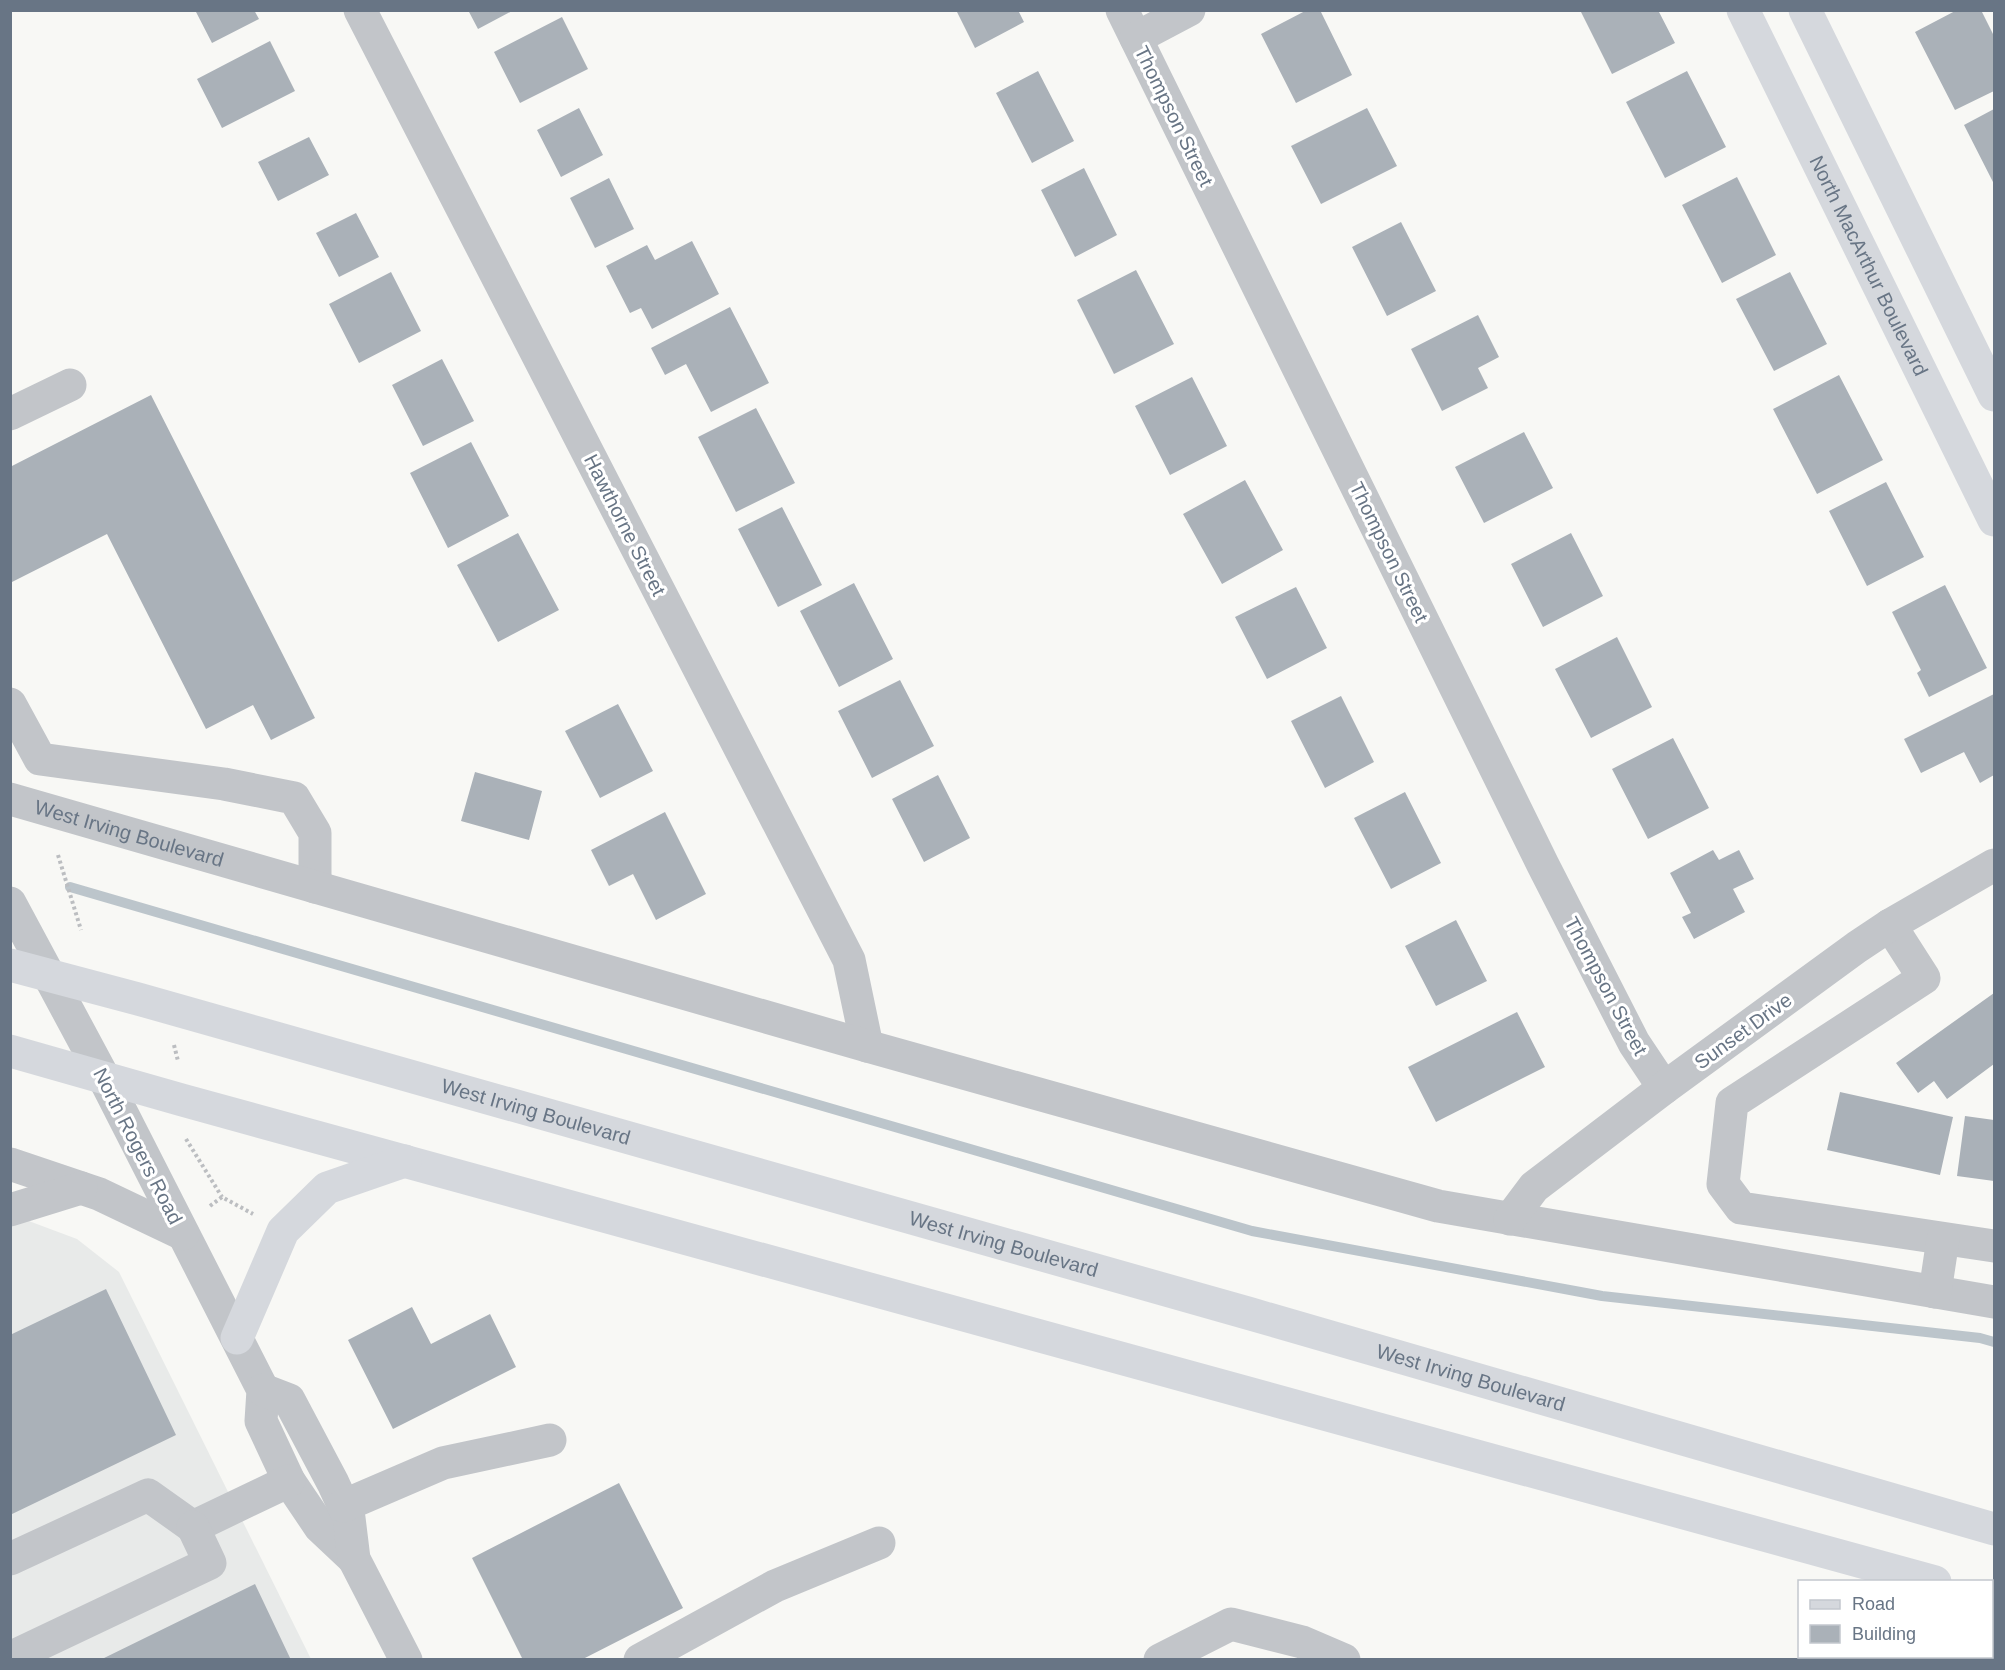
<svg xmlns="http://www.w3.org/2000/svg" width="2005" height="1670" font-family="Arial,sans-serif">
<rect width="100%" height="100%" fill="#f8f8f5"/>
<!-- built -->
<path fill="#e8eae9" d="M 10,1214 L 77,1239 L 119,1272 L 311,1659 L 11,1659 Z"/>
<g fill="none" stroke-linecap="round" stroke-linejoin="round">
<!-- stream -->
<path stroke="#bcc5cb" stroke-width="10" d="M 70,887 L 1252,1231 L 1602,1296 L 1980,1338 L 1994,1342"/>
</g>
<!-- building -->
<path fill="#aab1b8" d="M 195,10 L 254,10 L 259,19 L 212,43 Z
M 468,10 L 514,10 L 478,29 Z
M 956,10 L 1018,10 L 1024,22 L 975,48 Z
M 1307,10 L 1320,10 L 1352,75 L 1296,103 L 1261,34 Z
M 1580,10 L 1658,10 L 1675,43 L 1612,74 Z
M 1957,10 L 1981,10 L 1994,36 L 1994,91 L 1955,110 L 1915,32 Z
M 562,17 L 588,69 L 520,103 L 494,52 Z
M 270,41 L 295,91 L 222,128 L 197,79 Z
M 1038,71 L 1074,141 L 1032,163 L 996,93 Z
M 1687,71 L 1726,147 L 1665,178 L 1626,102 Z
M 579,108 L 603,155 L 561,177 L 537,130 Z
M 1367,108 L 1397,166 L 1321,204 L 1291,146 Z
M 1994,109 L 1994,184 L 1964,125 Z
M 309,137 L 329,175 L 278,201 L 258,162 Z
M 1084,168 L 1117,235 L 1075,257 L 1041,190 Z
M 1737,177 L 1776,255 L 1722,283 L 1682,205 Z
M 609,178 L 634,229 L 595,248 L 570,198 Z
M 356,213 L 379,257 L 339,277 L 316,233 Z
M 1401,222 L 1436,291 L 1387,316 L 1352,247 Z
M 692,241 L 719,294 L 652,329 L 641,308 L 630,313 L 606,266 L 647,245 L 655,260 Z
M 1136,270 L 1174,344 L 1114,374 L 1077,300 Z
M 391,272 L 421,331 L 359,363 L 329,304 Z
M 1790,272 L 1827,344 L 1774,371 L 1736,299 Z
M 730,307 L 769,383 L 711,412 L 686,364 L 665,375 L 651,348 Z
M 1478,315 L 1499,357 L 1478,368 L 1488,388 L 1442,411 L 1411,349 Z
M 442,359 L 474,421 L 423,446 L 392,385 Z
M 1839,375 L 1883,460 L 1817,494 L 1773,409 Z
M 1192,377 L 1227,446 L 1170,475 L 1135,406 Z
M 151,395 L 315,718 L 271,740 L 253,705 L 206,729 L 107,534 L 10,583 L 10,467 Z
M 756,408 L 795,483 L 736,512 L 698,437 Z
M 1524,432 L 1553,488 L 1484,523 L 1455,467 Z
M 471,442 L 509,516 L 448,548 L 410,473 Z
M 1245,480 L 1283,550 L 1222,584 L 1183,514 Z
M 1886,482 L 1924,557 L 1867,586 L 1829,511 Z
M 782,507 L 822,585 L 778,607 L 738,529 Z
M 518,533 L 559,610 L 498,642 L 457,565 Z
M 1571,533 L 1603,596 L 1543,627 L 1511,564 Z
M 854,583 L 893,659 L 839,687 L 800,611 Z
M 1945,585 L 1987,668 L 1929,697 L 1917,673 L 1921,670 L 1892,612 Z
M 1296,587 L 1327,648 L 1267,679 L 1235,617 Z
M 1617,637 L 1652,707 L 1591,738 L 1555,669 Z
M 900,680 L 934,746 L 872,778 L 838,711 Z
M 1994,694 L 1994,775 L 1980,783 L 1964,752 L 1921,773 L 1904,739 Z
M 1341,696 L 1374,762 L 1325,788 L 1291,721 Z
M 618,704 L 653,771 L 600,798 L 565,731 Z
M 1673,738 L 1709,808 L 1648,839 L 1612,769 Z
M 475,772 L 542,791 L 529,840 L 461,821 Z
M 938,775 L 970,838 L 924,862 L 892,799 Z
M 1405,792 L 1441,863 L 1391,889 L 1354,818 Z
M 665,812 L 706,894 L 656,920 L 633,874 L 609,886 L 591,850 Z
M 1713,850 L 1719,860 L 1739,850 L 1754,879 L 1733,889 L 1745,912 L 1694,939 L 1682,917 L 1691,913 L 1670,873 Z
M 1456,920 L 1487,981 L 1436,1006 L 1405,946 Z
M 1994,993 L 1994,1064 L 1947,1099 L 1934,1081 L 1918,1093 L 1896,1063 Z
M 1517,1012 L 1545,1067 L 1436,1122 L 1408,1067 Z
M 1840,1092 L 1953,1117 L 1940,1175 L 1827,1150 Z
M 1965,1116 L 1994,1120 L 1994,1181 L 1957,1176 Z
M 106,1289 L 176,1435 L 10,1515 L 10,1335 Z
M 412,1307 L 431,1344 L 490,1314 L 516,1367 L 393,1429 L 348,1340 Z
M 619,1483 L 683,1608 L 581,1660 L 523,1660 L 472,1558 Z
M 255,1584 L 291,1660 L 100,1660 Z"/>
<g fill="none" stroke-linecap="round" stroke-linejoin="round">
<!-- path -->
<path stroke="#bcbec1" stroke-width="4" stroke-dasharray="3 3" stroke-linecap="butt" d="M 58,855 L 81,930
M 174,1045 L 178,1061
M 186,1139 L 222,1197
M 210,1206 L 222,1197 L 253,1214"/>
<!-- minor -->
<g stroke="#c2c5c9" stroke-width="33">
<path d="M 360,10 L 849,960 L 867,1046"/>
<path d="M 1122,10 L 1543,865 L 1634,1043 L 1664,1088"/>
<path d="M 1136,38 L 1189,10"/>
<path d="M 10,414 L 70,385"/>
<path d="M 10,704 L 40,759 L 224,784 L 294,798 L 315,833 L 315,887"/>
<path id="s1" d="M 10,799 L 867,1046 L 1438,1206 L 1994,1302"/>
<path d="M 10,903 L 104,1078 L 263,1390 L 261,1421 L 289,1481 L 320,1527 L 354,1559"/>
<path d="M 1890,925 L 1924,978 L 1732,1103 L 1723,1184 L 1741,1208 L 1994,1246"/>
<path d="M 10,1164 L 99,1194 L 183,1234"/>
<path d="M 10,1210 L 81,1188"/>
<path d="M 1510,1219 L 1534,1187 L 1664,1088 L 1857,947 L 1890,925 L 1994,865"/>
<path d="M 1935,1292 L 1943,1239"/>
<path d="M 263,1390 L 289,1400 L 333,1483 L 349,1518 L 354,1559 L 406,1660"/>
<path d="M 343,1506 L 443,1463 L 550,1440"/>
<path d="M 10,1559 L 148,1495 L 193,1527 L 289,1481"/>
<path d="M 10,1658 L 210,1563 L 193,1527"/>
<path d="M 640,1660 L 775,1586 L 879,1543"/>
<path d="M 1160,1660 L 1231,1624 L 1302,1642 L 1344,1660"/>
</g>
<!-- major -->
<g stroke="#d5d8dd" stroke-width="33">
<path id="s2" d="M 1743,10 L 1994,520"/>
<path d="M 1805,10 L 1994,395"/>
<path id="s3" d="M 10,965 L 138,999 L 1251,1314 L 1994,1529"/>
<path d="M 10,1051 L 182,1100 L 1935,1582"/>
<path d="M 237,1338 L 283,1231 L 327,1188 L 405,1161"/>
<path d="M 1992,1597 L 1994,1598"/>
</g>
</g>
<g text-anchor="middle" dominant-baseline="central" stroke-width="6" stroke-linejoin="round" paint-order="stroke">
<!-- street labels -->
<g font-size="20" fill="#687585" stroke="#fff">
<text transform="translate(1174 116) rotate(64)">Thompson Street</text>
<text stroke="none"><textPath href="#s2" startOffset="285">North MacArthur Boulevard</textPath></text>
<text transform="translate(625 525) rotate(63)">Hawthorne Street</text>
<text transform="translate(1389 552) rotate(64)">Thompson Street</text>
<text stroke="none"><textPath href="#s1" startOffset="124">West Irving Boulevard</textPath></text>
<text transform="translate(1606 986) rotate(62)">Thompson Street</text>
<text transform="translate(1743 1031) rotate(-36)">Sunset Drive</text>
<text stroke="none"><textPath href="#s3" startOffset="546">West Irving Boulevard</textPath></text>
<text transform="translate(138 1146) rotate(63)">North Rogers Road</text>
<text stroke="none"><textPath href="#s3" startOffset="1032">West Irving Boulevard</textPath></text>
<text stroke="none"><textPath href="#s3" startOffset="1518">West Irving Boulevard</textPath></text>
</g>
</g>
<!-- border -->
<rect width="2005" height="1670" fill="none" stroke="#687585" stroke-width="24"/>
<!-- legend -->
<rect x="1798" y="1580" width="195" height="78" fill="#ffffff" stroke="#c3c8ce" stroke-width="1.5"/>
<rect x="1810" y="1600" width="30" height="9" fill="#d5d8dd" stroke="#c3c8ce" stroke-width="1.5"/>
<text x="1852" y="1610" font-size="18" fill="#687585">Road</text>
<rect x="1810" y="1625" width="30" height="18" fill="#aab1b8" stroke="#c3c8ce" stroke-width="1.5"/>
<text x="1852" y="1640" font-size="18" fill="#687585">Building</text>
</svg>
